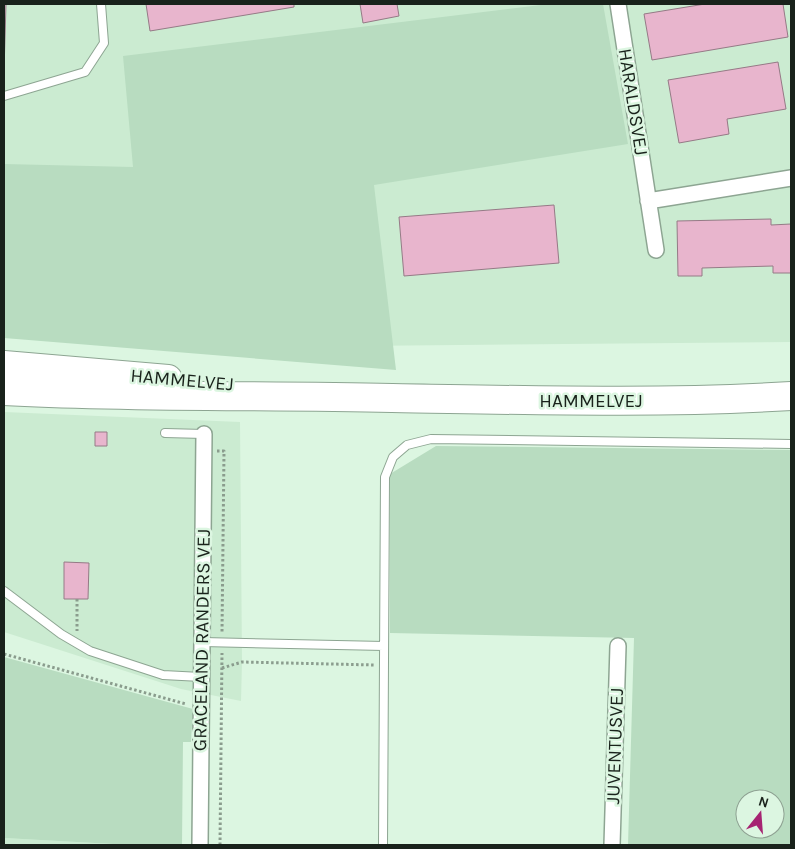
<svg xmlns="http://www.w3.org/2000/svg" width="795" height="849" font-family="Karla,sans-serif">
<rect width="100%" height="100%" fill="#dcf6e1"/>
<!-- built -->
<path fill="#cbebd1" d="M 4,4 L 791,4 L 791,342 L 245,347 L 4,330 Z
M 4,412 L 240,422 L 242,662 L 241,701 L 181,689 L 4,632 Z
M 4,838 L 131,845 L 4,845 Z"/>
<!-- green -->
<path fill="#b8dcc0" fill-rule="evenodd" d="M 549,4 L 603,4 L 628,144 L 374,185 L 396,370 L 4,338 L 4,164 L 133,167 L 123,56 Z
M 436,446 L 791,450 L 791,845 L 628,845 L 634,638 L 390,633 L 390,474 ZM 745,799 L 775,799 L 775,829 L 745,829 Z
M 4,657 L 193,709 L 191,742 L 183,742 L 182,845 L 131,845 L 4,838 Z"/>
<!-- building -->
<path fill="#e8b5cd" stroke="#957a86" d="M 4,4 L 6,4 L 4,71 Z
M 146,4 L 294,4 L 294,7 L 150,31 Z
M 360,4 L 397,4 L 399,16 L 363,23 Z
M 705,4 L 783,4 L 788,37 L 652,60 L 644,14 Z
M 778,62 L 786,109 L 727,119 L 729,134 L 679,143 L 668,80 Z
M 554,205 L 559,263 L 404,276 L 399,217 Z
M 771,219 L 771,225 L 791,224 L 791,273 L 773,273 L 773,266 L 702,268 L 702,276 L 678,276 L 677,221 Z
M 95,432 L 107,432 L 107,446 L 95,446 Z
M 64,562 L 89,563 L 88,599 L 64,599 Z"/>
<g fill="none" stroke-linecap="round" stroke-linejoin="round">
<!-- lane casing -->
<g stroke="#8da592" stroke-width="10">
<path id="lane" d="M 4,96 L 85,72 L 104,43 L 101,4
M 165,433 L 204,434
M 4,591 L 61,634 L 90,651 L 163,675 L 201,677
M 203,642 L 384,646
M 383,845 L 385,477 L 393,457 L 407,445 L 431,439 L 791,444"/>
</g>
<!-- street casing -->
<g stroke="#8da592" stroke-width="18">
<path id="street" d="M 618,4 L 656,250
M 648,201 L 791,178
M 200,845 L 204,434
M 612,845 L 618,646"/>
</g>
<!-- highway casing -->
<g stroke="#8da592" stroke-width="30">
<path id="highway" d="M 4,365 L 168,379
M 4,391 C 133,398 262,395 392,398 C 525,400 658,404 791,396"/>
</g>
<!-- path -->
<path stroke="#8a9c8d" stroke-width="3" stroke-dasharray="2.5 2.5" stroke-linecap="butt" d="M 217,451 L 224,451 L 222,632
M 77,599 L 77,631
M 4,654 L 186,704
M 222,668 L 242,662 L 375,665
M 220,845 L 222,653"/>
<!-- lane -->
<use href="#lane" stroke="#fff" stroke-width="8"/>
<!-- street -->
<use href="#street" stroke="#fff" stroke-width="15"/>
<!-- highway -->
<use href="#highway" stroke="#fff" stroke-width="28"/>
</g>
<g text-anchor="middle" dominant-baseline="central" stroke-width="5" stroke-linejoin="round" paint-order="stroke">
<!-- street labels -->
<g font-size="19" fill="#19221b" stroke="#dcf6e1">
<text transform="translate(633 102) rotate(81)">HARALDSVEJ</text>
<text transform="translate(182 380) rotate(5)">HAMMELVEJ</text>
<text x="591" y="401">HAMMELVEJ</text>
<text transform="translate(202 640) rotate(-89)">GRACELAND RANDERS VEJ</text>
<text transform="translate(615 746) rotate(-88)">JUVENTUSVEJ</text>
</g>
</g>
<!-- border -->
<rect width="795" height="849" fill="none" stroke="#19221b" stroke-width="10"/>
<!-- north arrow -->
<g transform="translate(760 814) rotate(17)"><circle r="24" fill="#dcf6e1" stroke="#8ea192"/>
<path d="M0-4L9 19L0 12L-9 19Z" fill="#a62472"/>
<text y="-8" font-size="14" font-weight="bold" text-anchor="middle" fill="#19221b">N</text>
</g>
</svg>
